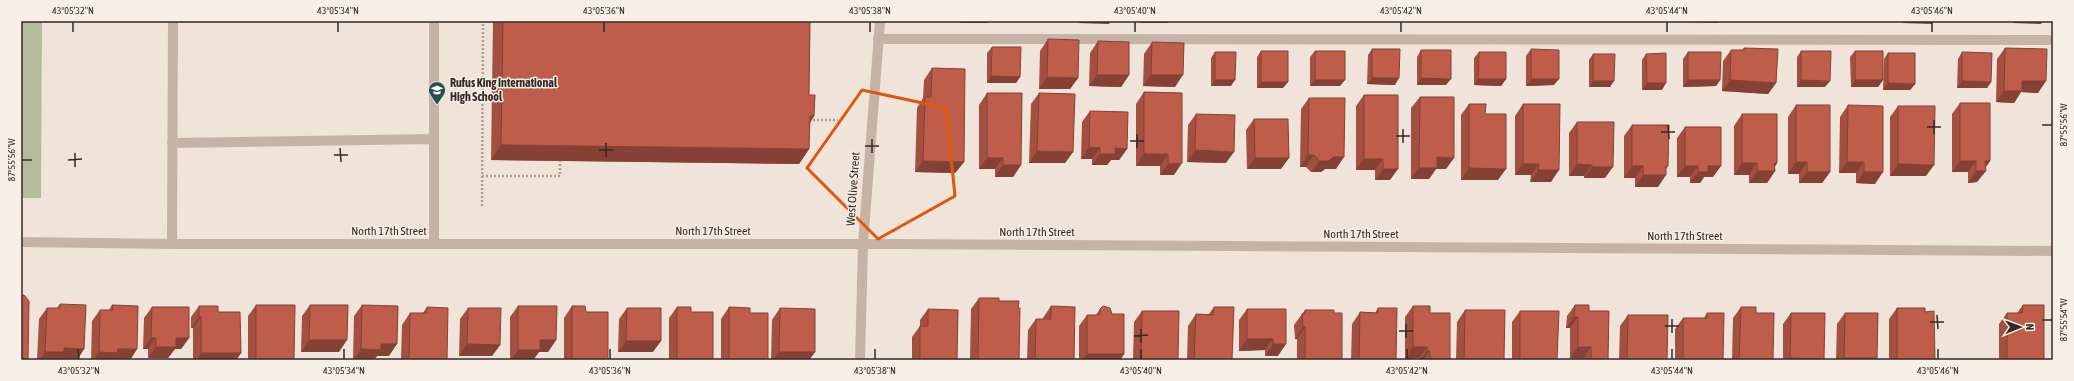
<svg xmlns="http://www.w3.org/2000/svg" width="2074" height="381" font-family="'Asap Condensed',sans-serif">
<rect width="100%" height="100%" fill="#efe3da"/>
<!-- park -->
<path fill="#b4bd9b" d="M 21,21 L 42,21 L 41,198 L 21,198 Z"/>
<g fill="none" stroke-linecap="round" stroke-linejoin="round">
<!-- path -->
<path stroke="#b29d91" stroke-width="2.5" stroke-dasharray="2 2" stroke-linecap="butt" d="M 809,120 L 838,120
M 482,176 L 560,176 L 560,161
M 482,206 L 483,21"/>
<!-- service -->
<path stroke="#c6b3a7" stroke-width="10" d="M 434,21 L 434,244
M 878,39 L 2053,40
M 172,143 L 433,139
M 172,244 L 173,21"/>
<!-- minor -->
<path stroke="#c6b3a7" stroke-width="10" d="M 21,242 L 172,244 L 900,244 L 2053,251
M 860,360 L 863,244 L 880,21"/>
</g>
<!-- wall -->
<path fill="#a35040" d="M 493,21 L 810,21 L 809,95 L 814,116 L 810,123 L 809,149 L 799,164 L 491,160 Z
M 1048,39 L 1078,78 L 1070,89 L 1039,89 L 1040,51 Z
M 1098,41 L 1129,75 L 1121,87 L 1089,86 L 1090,53 Z
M 1152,42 L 1175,87 L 1143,86 L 1144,54 Z
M 992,47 L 1020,77 L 1016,83 L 987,83 L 987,53 Z
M 1744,48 L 1776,83 L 1768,94 L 1722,91 L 1723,61 L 1731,50 L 1742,50 Z
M 2005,48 L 2038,93 L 2021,92 L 2014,103 L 1996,102 L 1997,59 Z
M 1372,49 L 1395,85 L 1367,84 L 1368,55 Z
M 1531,49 L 1554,85 L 1526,86 L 1526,56 Z
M 1421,50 L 1446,85 L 1417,85 L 1417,57 Z
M 1261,51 L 1283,88 L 1257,88 L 1257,57 Z
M 1315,51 L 1340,86 L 1310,86 L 1310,57 Z
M 1801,51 L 1825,87 L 1797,87 L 1797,57 Z
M 1855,51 L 1883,80 L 1878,87 L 1851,87 L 1850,57 Z
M 1215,52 L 1231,86 L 1211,86 L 1211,58 Z
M 1479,52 L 1506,79 L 1501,86 L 1474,85 L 1474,58 Z
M 1688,52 L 1720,80 L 1716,86 L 1683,87 L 1683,59 Z
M 1962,52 L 1991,82 L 1987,88 L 1957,88 L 1958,59 Z
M 1888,53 L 1915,84 L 1910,90 L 1883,90 L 1884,59 Z
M 1593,54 L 1610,87 L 1589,87 L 1589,60 Z
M 1646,54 L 1662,90 L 1642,90 L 1642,60 Z
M 932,68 L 964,162 L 955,173 L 915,172 L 917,108 L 923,98 L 924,80 Z
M 1144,92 L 1182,93 L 1174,175 L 1160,175 L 1160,166 L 1136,166 L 1136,104 Z
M 987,93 L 1021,165 L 1013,177 L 995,177 L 995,169 L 979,169 L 979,105 Z
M 1039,93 L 1073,152 L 1065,163 L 1029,163 L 1031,104 Z
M 1364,95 L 1390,180 L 1375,180 L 1375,170 L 1356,170 L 1356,106 Z
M 1420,97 L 1446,169 L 1436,169 L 1429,179 L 1411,179 L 1411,108 Z
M 1309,98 L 1336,169 L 1325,169 L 1321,172 L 1311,172 L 1306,167 L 1300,167 L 1301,109 Z
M 1960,103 L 1990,161 L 1985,168 L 1977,182 L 1968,183 L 1968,172 L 1952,172 L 1952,114 Z
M 1469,104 L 1485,114 L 1498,180 L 1461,180 L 1461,115 Z
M 1523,104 L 1551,182 L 1530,182 L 1531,175 L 1515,175 L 1515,116 Z
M 1796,105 L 1830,172 L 1822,183 L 1799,183 L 1799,174 L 1788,174 L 1788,117 Z
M 1848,105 L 1875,184 L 1856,183 L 1856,173 L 1839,173 L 1840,117 Z
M 1898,106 L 1926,176 L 1890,176 L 1890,117 Z
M 1090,111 L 1127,149 L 1119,160 L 1111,160 L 1107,165 L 1092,165 L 1092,159 L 1081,159 L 1082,122 Z
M 1196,114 L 1226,163 L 1187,162 L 1188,125 Z
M 1742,114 L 1777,163 L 1775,167 L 1775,171 L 1767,183 L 1749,183 L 1749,175 L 1734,175 L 1734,126 Z
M 1254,119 L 1281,169 L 1247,169 L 1246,130 Z
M 1577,122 L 1605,178 L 1584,178 L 1584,176 L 1569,176 L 1569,133 Z
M 1632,125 L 1666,169 L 1658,187 L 1635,187 L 1635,178 L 1624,178 L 1624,136 Z
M 1685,127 L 1713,177 L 1704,177 L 1700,183 L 1690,183 L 1690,177 L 1677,177 L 1677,138 Z
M 2053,127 L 2053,169 L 2052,169 Z
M 979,298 L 999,301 L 1018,308 L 1019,360 L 970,360 L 971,309 Z
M 60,304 L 84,349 L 77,360 L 37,360 L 39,319 L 47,308 L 57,308 Z
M 112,305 L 137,349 L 130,360 L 91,360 L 92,321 L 100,310 L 109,310 Z
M 256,305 L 294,360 L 248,360 L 248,316 Z
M 310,305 L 339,352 L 301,352 L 302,316 Z
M 362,305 L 389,356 L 377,356 L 374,360 L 353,360 L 354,316 Z
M 1575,305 L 1589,311 L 1608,360 L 1583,360 L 1583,359 L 1570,358 L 1570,328 L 1566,328 L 1567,316 Z
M 2023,305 L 2044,360 L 1999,360 L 1999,324 L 2007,313 L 2017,313 Z
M 199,306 L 218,312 L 241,353 L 236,360 L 193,360 L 193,328 L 191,328 L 191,317 Z
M 518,306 L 556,340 L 548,352 L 539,352 L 533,360 L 510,360 L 510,317 Z
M 572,306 L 586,312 L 608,360 L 564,360 L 564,318 Z
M 1051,306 L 1074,360 L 1027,360 L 1028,330 L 1036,319 L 1043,319 L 1043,318 Z
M 1413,306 L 1430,313 L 1450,360 L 1419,360 L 1419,358 L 1405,359 L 1405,317 Z
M 152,307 L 189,338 L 181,349 L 175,349 L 168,358 L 148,358 L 148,349 L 143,349 L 144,318 Z
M 427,307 L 447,360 L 401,360 L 402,325 L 410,313 L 423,313 Z
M 677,307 L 691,312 L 713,360 L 669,360 L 669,318 Z
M 729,307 L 750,313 L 768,360 L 721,360 L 721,319 Z
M 1214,307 L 1232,360 L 1187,360 L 1188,326 L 1196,314 L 1209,314 Z
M 1741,307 L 1756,313 L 1773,360 L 1732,360 L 1733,318 Z
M 468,308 L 500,345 L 492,356 L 459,356 L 460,319 Z
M 627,308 L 653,352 L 618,352 L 619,319 Z
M 780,308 L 815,352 L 809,360 L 771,360 L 772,320 Z
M 1378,308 L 1396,360 L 1351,360 L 1352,324 L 1360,312 L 1375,313 Z
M 1897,308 L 1925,312 L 1935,360 L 1889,360 L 1889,319 Z
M 928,309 L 957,360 L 912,360 L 912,337 L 920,326 L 920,320 Z
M 1100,309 L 1124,354 L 1120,360 L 1079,360 L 1079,326 L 1087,315 L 1096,315 Z
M 1247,309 L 1286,309 L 1278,356 L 1265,356 L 1265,350 L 1239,351 L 1239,320 Z
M 1305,310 L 1334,313 L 1342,360 L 1297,360 L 1297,339 L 1295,339 L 1294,325 Z
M 1465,310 L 1504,360 L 1456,360 L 1457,322 Z
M 1142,311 L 1178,360 L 1133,360 L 1134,322 Z
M 1520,311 L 1557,360 L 1512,360 L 1512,322 Z
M 1707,313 L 1723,360 L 1675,360 L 1675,329 L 1683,318 L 1704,318 Z
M 1791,313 L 1823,360 L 1783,360 L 1783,324 Z
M 1845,313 L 1876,360 L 1836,360 L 1837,324 Z
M 1628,315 L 1667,360 L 1619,360 L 1620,326 Z
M 2053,325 L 2053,360 L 2052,360 L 2053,326 Z"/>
<!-- shaded-wall -->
<path fill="#844134" d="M 961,21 L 989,21 L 988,23 L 960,23 Z
M 1079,21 L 1111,21 L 1109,24 L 1078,23 Z
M 1141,21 L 1170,21 L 1168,23 L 1140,23 Z
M 1419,21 L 1448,21 L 1447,22 L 1419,22 Z
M 1632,21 L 1663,21 L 1662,22 L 1632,22 Z
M 1687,21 L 1719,21 L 1718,23 L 1686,22 Z
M 1724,21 L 1762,21 L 1761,22 L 1723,22 Z
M 1904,21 L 1934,21 L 1932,24 L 1902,23 Z
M 2014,21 L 2043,21 L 2041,24 L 2012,23 Z
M 1097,75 L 1129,75 L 1121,87 L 1089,86 Z
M 1151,75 L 1183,75 L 1175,87 L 1143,86 Z
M 991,76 L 1020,77 L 1016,83 L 987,83 Z
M 1047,77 L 1078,78 L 1070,89 L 1039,89 Z
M 1372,78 L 1399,78 L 1395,85 L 1367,84 Z
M 1421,78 L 1451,79 L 1446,85 L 1417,85 Z
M 1478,79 L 1506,79 L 1501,86 L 1474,85 Z
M 1531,79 L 1559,79 L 1554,85 L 1526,86 Z
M 1215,80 L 1235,80 L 1231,86 L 1211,86 Z
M 1315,80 L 1345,80 L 1340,86 L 1310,86 Z
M 1688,80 L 1720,80 L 1716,86 L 1683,87 Z
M 1730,80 L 1776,83 L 1768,94 L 1722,91 Z
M 1801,80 L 1830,81 L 1825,87 L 1797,87 Z
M 1855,80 L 1883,80 L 1878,87 L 1851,87 Z
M 1593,81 L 1614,81 L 1610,87 L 1589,87 Z
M 1962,81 L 1991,82 L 1987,88 L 1957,88 Z
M 2022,81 L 2046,81 L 2038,93 L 2021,92 L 2014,103 L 1996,102 L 2004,91 Z
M 1261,82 L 1288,82 L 1283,88 L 1257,88 Z
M 1647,83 L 1666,83 L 1662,90 L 1642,90 Z
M 1888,83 L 1915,84 L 1910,90 L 1883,90 Z
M 810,116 L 814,116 L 804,131 Z
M 501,145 L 809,149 L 799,164 L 491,160 Z
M 1089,147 L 1100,148 L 1092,159 L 1081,159 Z
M 1115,148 L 1127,149 L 1119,160 L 1111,160 L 1107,165 L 1092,165 L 1100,154 Z
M 1195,150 L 1234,152 L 1226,163 L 1187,162 Z
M 1037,151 L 1073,152 L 1065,163 L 1029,163 Z
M 1144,154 L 1168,154 L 1160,166 L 1136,166 Z
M 1308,155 L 1314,155 L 1306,167 L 1300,167 Z
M 1333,157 L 1344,157 L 1336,169 L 1325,169 L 1321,172 L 1311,172 L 1319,161 Z
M 1437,157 L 1454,158 L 1446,169 L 1436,169 L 1429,179 L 1411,179 L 1419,168 Z
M 987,158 L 1003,158 L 995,169 L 979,169 Z
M 1255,158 L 1289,158 L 1281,169 L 1247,169 Z
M 1364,159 L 1383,159 L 1375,170 L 1356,170 Z
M 923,161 L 964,162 L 955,173 L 915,172 Z
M 1960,161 L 1976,161 L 1968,172 L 1952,172 Z
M 1985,161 L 1990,161 L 1983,171 L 1986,171 L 1977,182 L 1968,183 L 1976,171 Z
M 1796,162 L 1807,162 L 1799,174 L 1788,174 Z
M 1847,162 L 1864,162 L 1856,173 L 1839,173 Z
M 1182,163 L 1174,175 L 1160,175 L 1168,164 Z
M 1742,163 L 1757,163 L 1749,175 L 1734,175 Z
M 1774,163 L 1777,163 L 1771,171 L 1775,171 L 1767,183 L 1749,183 L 1757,171 Z
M 1523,164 L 1539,164 L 1531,175 L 1515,175 Z
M 1577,164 L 1592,165 L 1584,176 L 1569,176 Z
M 1898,164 L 1934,165 L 1926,176 L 1890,176 Z
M 1003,165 L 1021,165 L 1013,177 L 995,177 Z
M 1632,166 L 1643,166 L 1635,178 L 1624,178 Z
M 1666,166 L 1668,166 L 1662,175 L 1666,175 L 1658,187 L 1635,187 L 1643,175 Z
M 1685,166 L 1698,166 L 1690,177 L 1677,177 Z
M 1708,166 L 1721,166 L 1713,177 L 1704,177 L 1700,183 L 1690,183 L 1698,172 Z
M 1592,167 L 1613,167 L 1605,178 L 1584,178 Z
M 1469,168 L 1506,169 L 1498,180 L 1461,180 Z
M 1383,169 L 1398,169 L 1390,180 L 1375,180 Z
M 1538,170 L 1559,170 L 1551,182 L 1530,182 Z
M 1807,172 L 1830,172 L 1822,183 L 1799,183 Z
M 1864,172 L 1883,172 L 1875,184 L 1856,183 Z
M 199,317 L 201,317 L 193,328 L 191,328 Z
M 1574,317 L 1578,317 L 1570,328 L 1566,328 Z
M 1303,327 L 1305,327 L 1297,339 L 1295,339 Z
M 151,338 L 156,338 L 148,349 L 143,349 Z
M 176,338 L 189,338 L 181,349 L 175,349 L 168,358 L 148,358 L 156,347 Z
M 1247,339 L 1273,339 L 1265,350 L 1239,351 Z
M 309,340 L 347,340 L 339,352 L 301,352 Z
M 540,340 L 556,340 L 548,352 L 539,352 L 533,360 L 511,360 L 518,350 Z
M 626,341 L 661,341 L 653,352 L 618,352 Z
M 381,344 L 397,344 L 389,356 L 377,356 L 374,360 L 353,360 L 361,349 Z
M 467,344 L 500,345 L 492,356 L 459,356 Z
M 1273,344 L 1286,344 L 1278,356 L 1265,356 Z
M 1413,347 L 1427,347 L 1419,358 L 1405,359 Z
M 1578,347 L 1591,347 L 1583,359 L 1570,358 Z
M 64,348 L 84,349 L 77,360 L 40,360 L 45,352 Z
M 118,349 L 137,349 L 130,360 L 93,360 L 99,352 Z
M 1427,351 L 1430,351 L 1423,360 L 1420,360 Z
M 779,352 L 815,352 L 809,360 L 773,360 Z
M 201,353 L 241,353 L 236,360 L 197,360 Z
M 1087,354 L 1124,354 L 1120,360 L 1083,360 Z
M 1790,358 L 1824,359 L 1823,360 L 1789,360 Z
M 1844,358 L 1877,358 L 1876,360 L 1842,360 Z"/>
<!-- building -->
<path fill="#bd5d4a" stroke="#844134" d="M 503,21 L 810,21 L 809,95 L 815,95 L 814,116 L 810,116 L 809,149 L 501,145 Z
M 1048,39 L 1079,40 L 1078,78 L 1047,77 Z
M 1098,41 L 1129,42 L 1129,75 L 1097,75 Z
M 1152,42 L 1184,43 L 1183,75 L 1151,75 Z
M 992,47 L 1021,47 L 1020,77 L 991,76 Z
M 1744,48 L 1778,49 L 1776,83 L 1730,80 L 1731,50 L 1744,50 Z
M 2005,48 L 2047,49 L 2046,81 L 2022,81 L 2022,91 L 2004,91 Z
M 1372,49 L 1400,49 L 1399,78 L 1372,78 Z
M 1531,49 L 1559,50 L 1559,79 L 1531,79 Z
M 1421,50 L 1451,50 L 1451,79 L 1421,78 Z
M 1261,51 L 1288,51 L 1288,82 L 1261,82 Z
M 1315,51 L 1345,51 L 1345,80 L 1315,80 Z
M 1801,51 L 1831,51 L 1830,81 L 1801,80 Z
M 1855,51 L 1883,51 L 1883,80 L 1855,80 Z
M 1215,52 L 1236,52 L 1235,80 L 1215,80 Z
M 1479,52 L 1506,52 L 1506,79 L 1478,79 Z
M 1688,52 L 1721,52 L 1720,80 L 1688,80 Z
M 1962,52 L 1992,53 L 1991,82 L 1962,81 Z
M 1666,53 L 1666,83 L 1647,83 L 1646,54 Z
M 1888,53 L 1915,53 L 1915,84 L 1888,83 Z
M 1593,54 L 1615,54 L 1614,81 L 1593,81 Z
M 932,68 L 965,69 L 964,162 L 923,161 L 925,97 L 931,97 Z
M 1144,92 L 1182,93 L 1182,163 L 1168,164 L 1168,154 L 1144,154 Z
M 987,93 L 1022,93 L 1021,165 L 1003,165 L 1003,158 L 987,158 Z
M 1039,93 L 1075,94 L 1073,152 L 1037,151 Z
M 1364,95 L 1398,95 L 1398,169 L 1383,169 L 1383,159 L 1364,159 Z
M 1420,97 L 1454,97 L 1454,158 L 1437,157 L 1437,168 L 1419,168 Z
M 1309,98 L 1345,98 L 1344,157 L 1333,157 L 1329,161 L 1319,161 L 1314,155 L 1308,155 Z
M 1960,103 L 1990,103 L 1990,161 L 1985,161 L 1986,171 L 1976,171 L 1976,161 L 1960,161 Z
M 1469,104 L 1486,104 L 1485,114 L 1506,114 L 1506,169 L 1469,168 Z
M 1523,104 L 1560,104 L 1559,170 L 1538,170 L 1539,164 L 1523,164 Z
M 1796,105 L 1830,105 L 1830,172 L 1807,172 L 1807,162 L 1796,162 Z
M 1848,105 L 1883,106 L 1883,172 L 1864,172 L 1864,162 L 1847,162 Z
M 1898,106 L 1935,106 L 1934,165 L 1898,164 Z
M 1090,111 L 1128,112 L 1127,149 L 1115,148 L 1115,154 L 1100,154 L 1100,148 L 1089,147 Z
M 1196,114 L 1235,115 L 1234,152 L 1195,150 Z
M 1742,114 L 1777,114 L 1777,163 L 1774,163 L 1775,171 L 1757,171 L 1757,163 L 1742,163 Z
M 1254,119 L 1288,119 L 1289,158 L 1255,158 Z
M 1577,122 L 1614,122 L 1613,167 L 1592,167 L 1592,165 L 1577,164 Z
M 1632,125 L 1669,125 L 1668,166 L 1666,166 L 1666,175 L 1643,175 L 1643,166 L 1632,166 Z
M 1685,127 L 1721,127 L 1721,166 L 1708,166 L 1708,172 L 1698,172 L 1698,166 L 1685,166 Z
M 21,295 L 24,295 L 29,301 L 28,360 L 21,360 Z
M 979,298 L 999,298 L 999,301 L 1019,301 L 1018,308 L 1020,308 L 1019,360 L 978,360 Z
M 60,304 L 86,305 L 84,349 L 64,348 L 64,352 L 45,352 L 47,308 L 60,308 Z
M 112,305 L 138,306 L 137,349 L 118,349 L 117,353 L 99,352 L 100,310 L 113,310 Z
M 256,305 L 295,305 L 294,360 L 256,360 Z
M 310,305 L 348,305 L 347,340 L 309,340 Z
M 362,305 L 398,306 L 397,344 L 381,344 L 381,350 L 361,349 Z
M 1575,305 L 1589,305 L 1589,311 L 1609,311 L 1608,360 L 1591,360 L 1591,347 L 1578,347 L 1578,317 L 1574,317 Z
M 2023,305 L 2044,305 L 2044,360 L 2007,360 L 2007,313 L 2022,313 Z
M 199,306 L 218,306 L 218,312 L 240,312 L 241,353 L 201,353 L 201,317 L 199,317 Z
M 518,306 L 557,306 L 556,340 L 540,340 L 540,350 L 518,350 Z
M 572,306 L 585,306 L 586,312 L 608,312 L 608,360 L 572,360 Z
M 1051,306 L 1075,307 L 1074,360 L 1035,360 L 1036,319 L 1051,319 Z
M 1103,306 L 1110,308 L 1112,314 L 1124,314 L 1124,354 L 1087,354 L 1087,315 L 1100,315 L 1100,309 Z
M 1413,306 L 1430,306 L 1430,313 L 1450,313 L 1450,360 L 1430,360 L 1430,351 L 1427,351 L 1427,347 L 1413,347 Z
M 152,307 L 189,307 L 189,338 L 176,338 L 176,347 L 156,347 L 156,338 L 151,338 Z
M 427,307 L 448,308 L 447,360 L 409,360 L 410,313 L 427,313 Z
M 677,307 L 691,307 L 691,312 L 713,312 L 713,360 L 677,360 Z
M 729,307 L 750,308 L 750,313 L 768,313 L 768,360 L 729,360 Z
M 1214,307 L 1234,307 L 1232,360 L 1194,360 L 1196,314 L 1213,315 Z
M 1741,307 L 1756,307 L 1756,313 L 1774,313 L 1773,360 L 1739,360 Z
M 468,308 L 501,308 L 500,345 L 467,344 Z
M 627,308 L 661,308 L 661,341 L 626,341 Z
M 780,308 L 815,309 L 815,352 L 779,352 Z
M 1378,308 L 1397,308 L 1396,360 L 1359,360 L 1360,312 L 1378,313 Z
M 1897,308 L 1925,308 L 1925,312 L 1934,311 L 1935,360 L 1897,360 Z
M 928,309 L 958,310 L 957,360 L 920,360 L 920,326 L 928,326 Z
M 1247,309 L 1286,309 L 1286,344 L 1273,344 L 1273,339 L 1247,339 Z
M 1305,310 L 1334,310 L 1334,313 L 1342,313 L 1342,360 L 1305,360 L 1305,327 L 1303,327 L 1302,314 L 1305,314 Z
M 1465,310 L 1505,310 L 1504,360 L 1464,360 Z
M 1142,311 L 1179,311 L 1178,360 L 1141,360 Z
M 1520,311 L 1559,311 L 1557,360 L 1520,360 Z
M 1707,313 L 1724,313 L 1723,360 L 1683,360 L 1683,318 L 1707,318 Z
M 1791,313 L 1825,313 L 1824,359 L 1790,358 Z
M 1845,313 L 1878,313 L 1877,358 L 1844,358 Z
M 1628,315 L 1668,315 L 1667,360 L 1627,360 Z"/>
<!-- marked area -->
<path fill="none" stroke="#df570d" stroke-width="3" stroke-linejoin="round" d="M 862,90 L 946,108 L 955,196 L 878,239 L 807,168 Z"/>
<!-- ticks -->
<path fill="none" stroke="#332a27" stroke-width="1.5" d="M 73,22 L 73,32M 338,22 L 338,32M 604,22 L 604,32M 870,22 L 870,32M 1135,22 L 1135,32M 1401,22 L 1401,32M 1667,22 L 1667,32M 1932,22 L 1932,32M 1934,120 L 1934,134M 1668,125 L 1669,139M 2042,125 L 2052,125M 1927,127 L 1941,127M 1403,129 L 1403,143M 1661,132 L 1675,132M 1137,134 L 1137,148M 1396,136 L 1410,136M 872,139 L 872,153M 1130,141 L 1144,141M 606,143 L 606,157M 865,146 L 879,146M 340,148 L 341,162M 599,150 L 613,150M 75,153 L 75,167M 334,155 L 348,155M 22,160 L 32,160M 68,160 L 82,159M 1937,315 L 1938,329M 1672,319 L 1672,333M 2042,320 L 2052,320M 1930,322 L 1944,322M 1406,324 L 1406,338M 1665,326 L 1679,326M 1141,329 L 1141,343M 1399,331 L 1413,331M 1134,336 L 1148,335M 78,349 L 79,359M 344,349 L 344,359M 610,349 L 610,359M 875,349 L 875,359M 1141,349 L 1141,359M 1407,349 L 1407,359M 1672,349 L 1672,359M 1938,349 L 1938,359"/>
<!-- icons -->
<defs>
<g id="school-pin" transform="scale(0.9)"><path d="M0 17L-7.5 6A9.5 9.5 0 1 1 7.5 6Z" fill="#205150" stroke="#f7eee5"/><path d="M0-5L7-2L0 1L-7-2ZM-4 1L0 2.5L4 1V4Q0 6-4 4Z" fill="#fff"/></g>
</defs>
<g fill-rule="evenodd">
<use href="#school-pin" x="437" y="90"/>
</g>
<g text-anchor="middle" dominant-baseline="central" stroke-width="3" stroke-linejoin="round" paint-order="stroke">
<!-- poi labels -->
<g font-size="12" font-weight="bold" fill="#332a27" stroke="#f7eee5" text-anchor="start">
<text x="450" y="83">Rufus King International<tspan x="450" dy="14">High School</tspan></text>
</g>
<!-- street labels -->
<g font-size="12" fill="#332a27" stroke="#f7eee5">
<text transform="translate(853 189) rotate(-86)">West Olive Street</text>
<text x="389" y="231">North 17th Street</text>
<text x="713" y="231">North 17th Street</text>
<text x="1037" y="232">North 17th Street</text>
<text x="1361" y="234">North 17th Street</text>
<text x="1685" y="236">North 17th Street</text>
</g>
</g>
<!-- border -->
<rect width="2074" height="381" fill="none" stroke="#f7eee5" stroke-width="44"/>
<!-- north arrow -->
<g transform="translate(2020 327) rotate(89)" stroke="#f7eee5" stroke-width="3" paint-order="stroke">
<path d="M0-3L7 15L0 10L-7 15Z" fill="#332a27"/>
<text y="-6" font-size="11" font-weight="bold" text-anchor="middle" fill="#332a27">N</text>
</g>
<rect x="22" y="22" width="2030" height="337" fill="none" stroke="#332a27" stroke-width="1.5"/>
<g font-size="10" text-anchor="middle" fill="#332a27">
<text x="73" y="14">43°05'32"N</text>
<text x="338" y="14">43°05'34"N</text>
<text x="604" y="14">43°05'36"N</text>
<text x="870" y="14">43°05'38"N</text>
<text x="1135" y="14">43°05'40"N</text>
<text x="1401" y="14">43°05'42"N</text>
<text x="1667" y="14">43°05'44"N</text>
<text x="1932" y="14">43°05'46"N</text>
<text transform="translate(2063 125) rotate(-90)" y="4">87°55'56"W</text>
<text transform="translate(11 160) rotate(-90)" y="4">87°55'56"W</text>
<text transform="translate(2063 320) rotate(-90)" y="4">87°55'54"W</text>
<text x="79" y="374">43°05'32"N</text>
<text x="344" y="374">43°05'34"N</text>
<text x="610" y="374">43°05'36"N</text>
<text x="875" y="374">43°05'38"N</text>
<text x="1141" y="374">43°05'40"N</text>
<text x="1407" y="374">43°05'42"N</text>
<text x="1672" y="374">43°05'44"N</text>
<text x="1938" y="374">43°05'46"N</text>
</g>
</svg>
